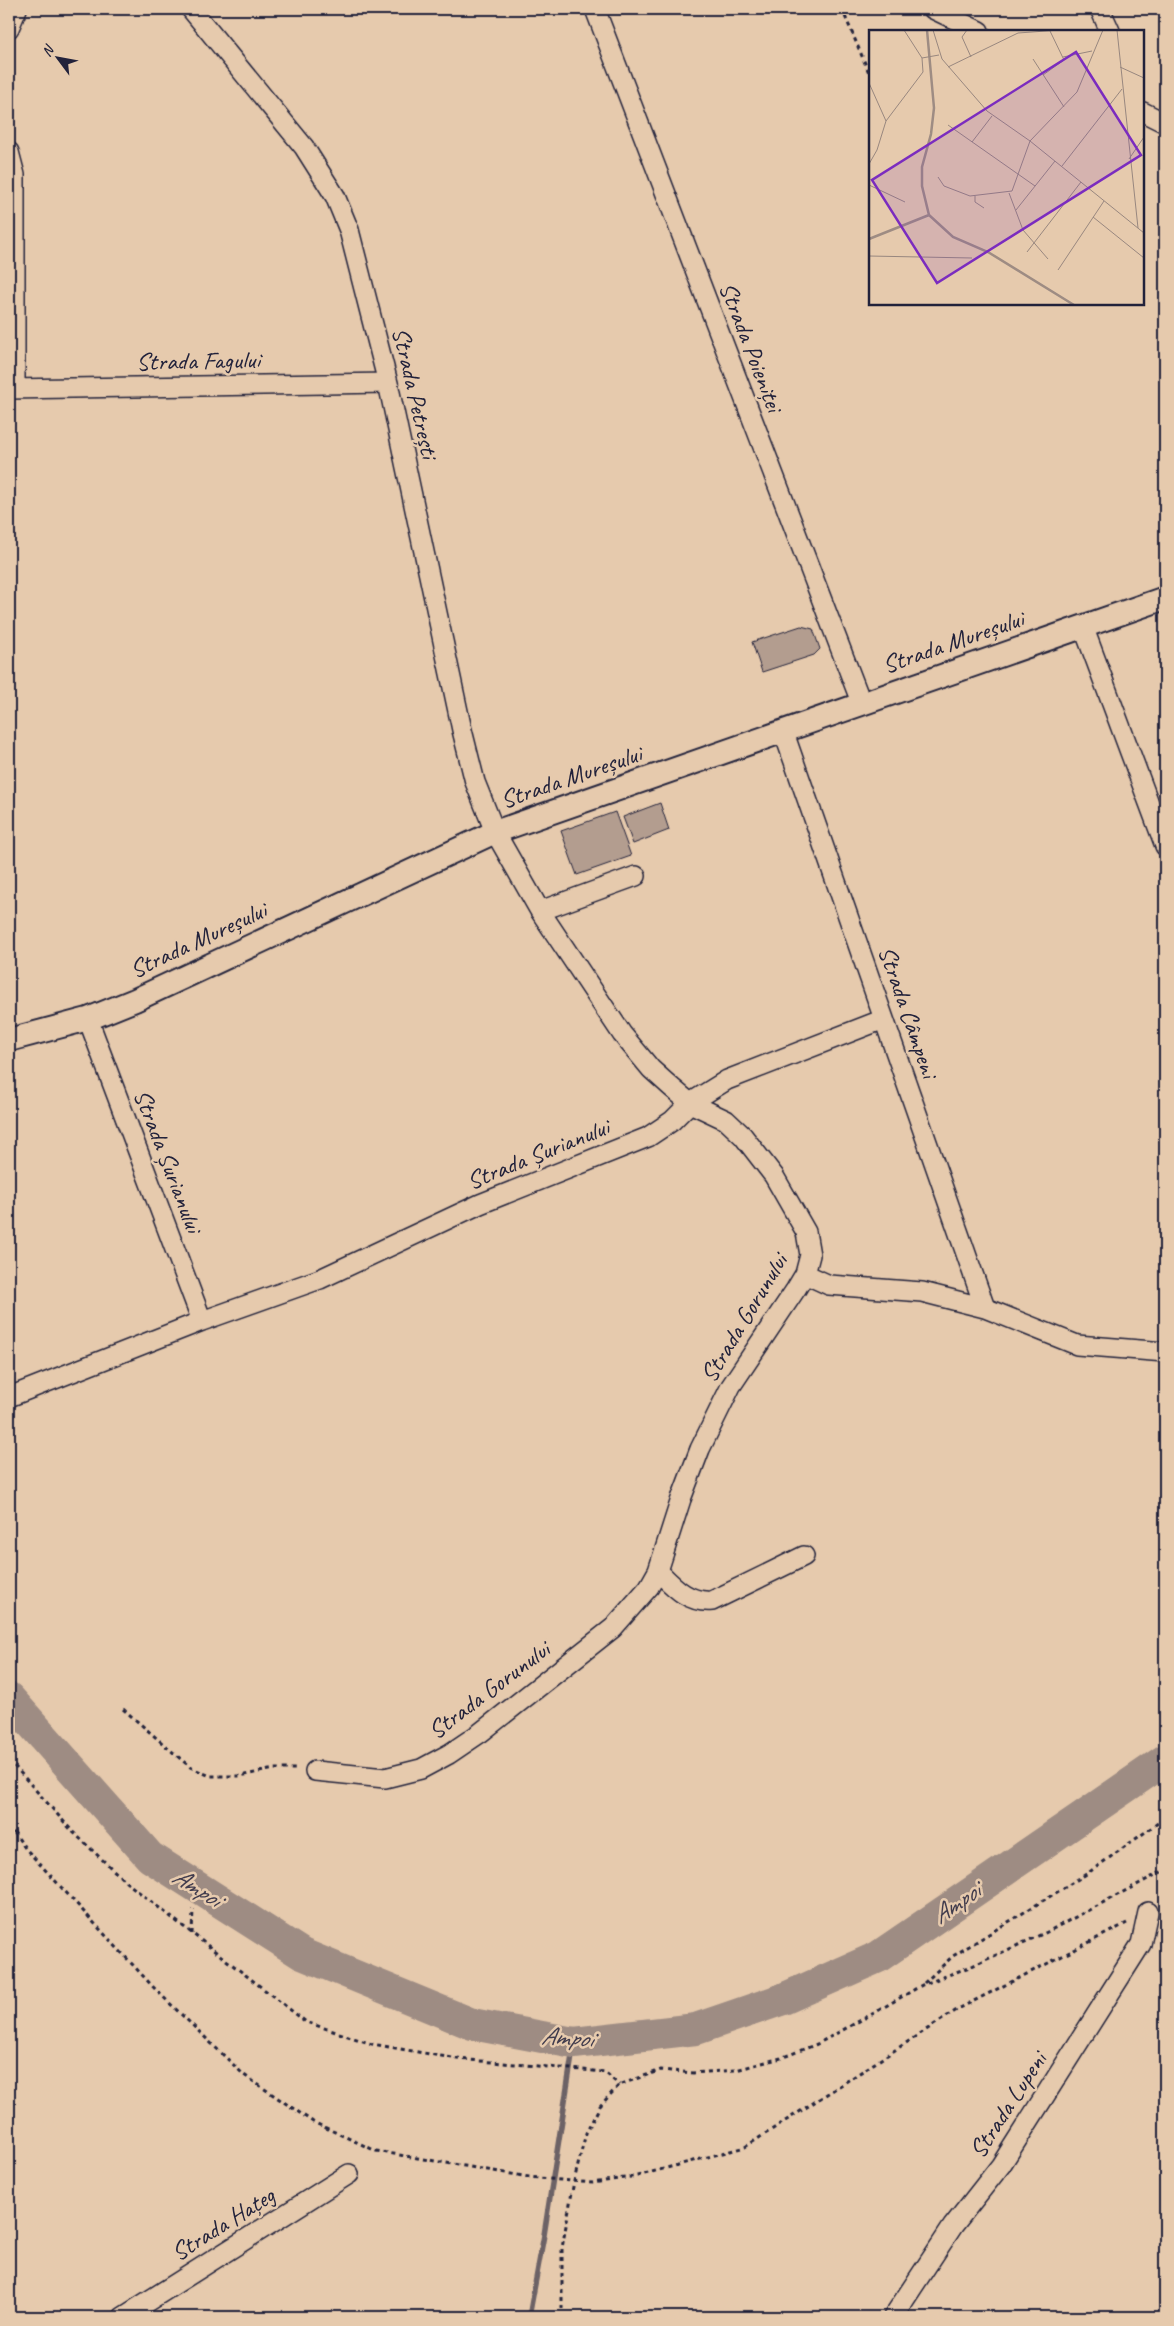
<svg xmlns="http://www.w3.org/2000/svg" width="1174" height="2326" font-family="Caveat,sans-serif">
<rect width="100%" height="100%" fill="#e6caad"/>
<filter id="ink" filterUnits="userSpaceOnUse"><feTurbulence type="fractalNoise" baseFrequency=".02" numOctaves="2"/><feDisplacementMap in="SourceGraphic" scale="10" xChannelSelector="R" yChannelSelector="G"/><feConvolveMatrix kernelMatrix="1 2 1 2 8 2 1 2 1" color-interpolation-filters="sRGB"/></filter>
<g filter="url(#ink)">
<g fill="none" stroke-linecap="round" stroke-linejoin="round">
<!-- stream -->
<path stroke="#6c6266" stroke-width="5.5" d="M 529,2317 L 544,2235 L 574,2043"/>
<!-- river -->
<path stroke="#9e8c83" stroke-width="32" d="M 9,1698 L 150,1857 L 302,1954 L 472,2024 L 574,2043 L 696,2029 L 783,1999 L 878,1957 L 1165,1760"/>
</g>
<!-- building -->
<path fill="#b39d8f" stroke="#22223b" d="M 801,626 L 813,629 L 820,649 L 814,655 L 762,672 L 752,642 Z
M 660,803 L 669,830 L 633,844 L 623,817 Z
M 615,812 L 631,856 L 577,875 L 561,831 Z"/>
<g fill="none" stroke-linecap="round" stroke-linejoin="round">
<!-- minor casing -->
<g stroke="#22223b" stroke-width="22">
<path id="minor" d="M 191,9 L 304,147 L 335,196 L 349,230 L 388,383 L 462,730 L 475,782 L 495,832 L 540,911 L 622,1034 L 651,1069 L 671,1087 L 690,1103 L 726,1120 L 743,1136 L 774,1176 L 806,1232 L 810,1255 L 805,1274 L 796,1289 L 731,1386 L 700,1449 L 681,1499 L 658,1571 L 649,1587 L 613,1628 L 480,1733 L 449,1754 L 421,1769 L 385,1778 L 315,1771
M 595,9 L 861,702
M 933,9 L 979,31
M 1100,9 L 1110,31
M 9,28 L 17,9
M 1143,112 L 1165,123
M 9,152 L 15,175 L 15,389
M 9,389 L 388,383
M 1083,626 L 1165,846
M 784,733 L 985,1308
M 540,911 L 636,876
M 88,1019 L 202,1321
M 805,1274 L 829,1285 L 922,1292 L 985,1308 L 1077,1345 L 1165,1352
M 9,1397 L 202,1321 L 320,1279 L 480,1204 L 648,1137 L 672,1121 L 690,1103 L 727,1080 L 884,1019
M 658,1571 C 674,1587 688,1603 712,1601 L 804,1556
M 123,2317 L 349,2174
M 893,2317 L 953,2226 L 1001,2165 L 1141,1944 L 1148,1912"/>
</g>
<!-- tertiary casing -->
<g stroke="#22223b" stroke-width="26">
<path id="tertiary" d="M 9,1040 L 88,1019 L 135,1000 L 495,832 L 1165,598"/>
</g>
<!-- path -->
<path stroke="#22223b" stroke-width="3" stroke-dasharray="4 4" stroke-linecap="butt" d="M 842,9 L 870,75
M 123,1709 L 190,1767 L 210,1776 L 240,1776 L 274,1769 L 298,1769
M 9,1760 L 73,1832 L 126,1882 L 306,2022 L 372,2044 L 458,2059 L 605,2072 L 619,2085
M 9,1825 L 25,1848 L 156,1990 L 244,2075 L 313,2122 L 376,2151 L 529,2177 L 593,2183 L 637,2176 L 745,2147 L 960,2008 L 1127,1923
M 192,1934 L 193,1909
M 924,1983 L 953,1956 L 1088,1873 L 1165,1818
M 562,2317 L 562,2248 L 574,2181 L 586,2133 L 600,2106 L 619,2085 L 661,2070 L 693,2073 L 736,2070 L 781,2058 L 817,2044 L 874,2013 L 922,1985 L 972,1966 L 1047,1932 L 1165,1870"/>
<!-- minor -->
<use href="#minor" stroke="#e6caad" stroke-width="19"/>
<!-- tertiary -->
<use href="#tertiary" stroke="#e6caad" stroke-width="22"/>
</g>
</g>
<g text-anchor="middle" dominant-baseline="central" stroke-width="5" stroke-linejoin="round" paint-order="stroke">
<!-- street labels -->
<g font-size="25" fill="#22223b" stroke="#e6caad">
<text transform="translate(751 347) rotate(69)">Strada Poieniței</text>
<text transform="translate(198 361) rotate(-1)">Strada Fagului</text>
<text transform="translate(415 393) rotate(77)">Strada Petrești</text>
<text transform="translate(953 642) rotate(-19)">Strada Mureșului</text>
<text transform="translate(571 777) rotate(-19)">Strada Mureșului</text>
<text transform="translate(198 940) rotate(-25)">Strada Mureșului</text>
<text transform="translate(908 1012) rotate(71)">Strada Câmpeni</text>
<text transform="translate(538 1154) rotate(-22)">Strada Șurianului</text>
<text transform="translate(168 1161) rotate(69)">Strada Șurianului</text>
<text transform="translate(744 1318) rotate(-59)">Strada Gorunului</text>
<text transform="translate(489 1690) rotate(-37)">Strada Gorunului</text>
<text transform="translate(1008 2105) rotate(-57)">Strada Lupeni</text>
<text transform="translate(223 2224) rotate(-32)">Strada Hațeg</text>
</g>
<!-- water labels -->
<g font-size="26" font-style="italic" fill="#413c4d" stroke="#e6caad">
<text transform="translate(197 1887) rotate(32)">Ampoi</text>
<text transform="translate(956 1903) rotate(-34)">Ampoi</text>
<text transform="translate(567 2037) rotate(4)">Ampoi</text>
</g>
</g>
<!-- overview -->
<g transform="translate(869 30)">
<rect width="275" height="275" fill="#e6caad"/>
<path fill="none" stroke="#9e8c83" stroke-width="2.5" d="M 58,0 L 65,78 L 62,104 L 53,137 L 53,156 L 60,185 L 84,207 L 119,222 L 205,275M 0,209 L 60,185"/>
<path fill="none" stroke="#98877f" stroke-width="1" d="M 64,0 L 73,29 L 118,81 L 161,111 L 275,203M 98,0 L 93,7 L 102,27M 248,0 L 269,198M 194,27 L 223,21M 53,28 L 70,25M 164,29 L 195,77M 79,37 L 149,3 L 191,0M 251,37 L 275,48M 174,45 L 195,30 L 181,1M 0,53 L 17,91M 79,95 L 166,156M 103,112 L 123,86M 260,129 L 275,107M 0,134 L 8,120 L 17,91 L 54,42 L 53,28 L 35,0M 193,136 L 253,59M 69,147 L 75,156 L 101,166 L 143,161 L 161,111 L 208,62 L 234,0M 0,155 L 36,172M 140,163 L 154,200 L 179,229M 106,166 L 106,172 L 115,178M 147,180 L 186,131M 224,187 L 275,228M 158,222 L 212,152M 0,226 L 103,228M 189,240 L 235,171"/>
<path fill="#7b2cbf" fill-opacity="0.15" stroke="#7b2cbf" stroke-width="2.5" d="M 207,22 L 272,125 L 68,253 L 3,150 Z"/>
<rect width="275" height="275" fill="none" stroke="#22223b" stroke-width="2.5"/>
</g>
<!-- margin -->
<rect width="1174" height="2326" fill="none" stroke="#e6caad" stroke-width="30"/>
<rect x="15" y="15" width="1144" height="2296" fill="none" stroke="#22223b" stroke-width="2" filter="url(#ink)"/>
<!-- north arrow -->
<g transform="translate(58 58) rotate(302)" stroke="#e6caad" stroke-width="4" paint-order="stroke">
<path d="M0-4L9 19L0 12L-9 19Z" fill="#22223b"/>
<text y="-8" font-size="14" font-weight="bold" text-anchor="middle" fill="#22223b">N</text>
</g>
</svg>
